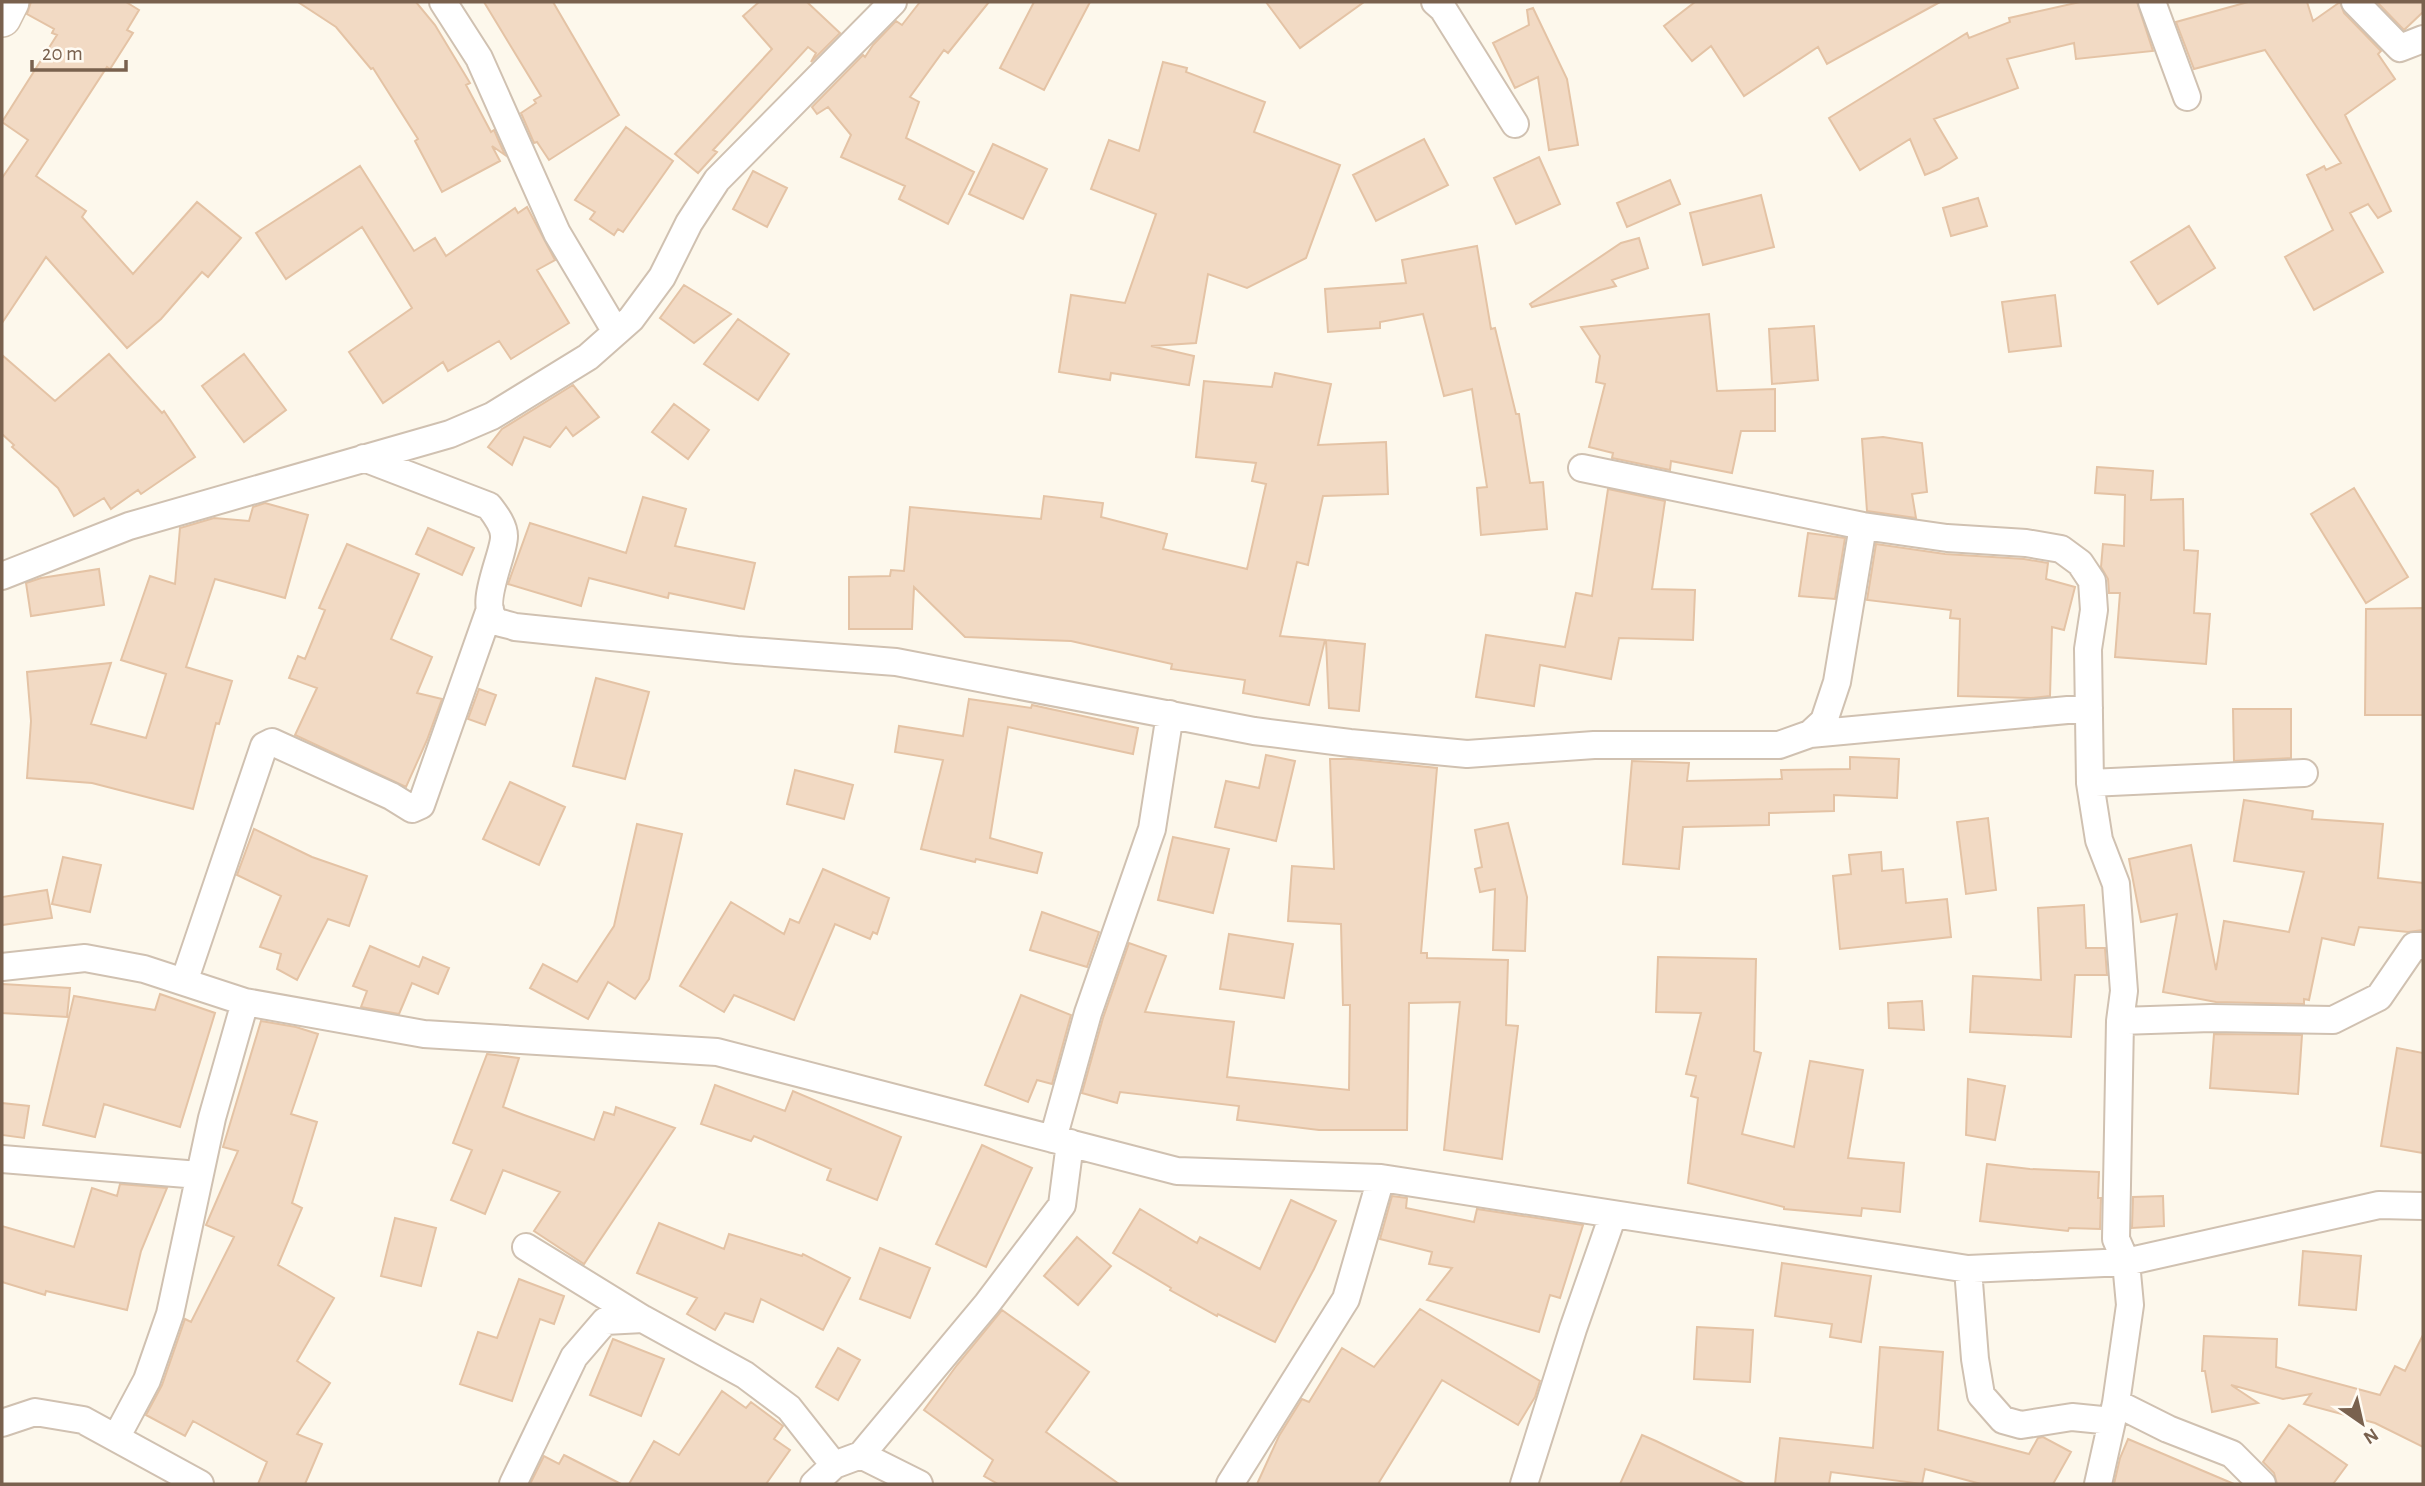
<svg xmlns="http://www.w3.org/2000/svg" width="2425" height="1486" font-family="'Alegreya Sans',sans-serif">
<rect width="100%" height="100%" fill="#fdf8ec"/>
<!-- building -->
<path fill="#f2dac4" stroke="#e4c3a5" stroke-width="2" d="M 31,2 L 126,2 L 139,10 L 127,30 L 133,33 L 110,69 L 107,67 L 36,176 L 86,211 L 82,217 L 133,274 L 197,202 L 241,238 L 208,277 L 202,272 L 161,319 L 127,348 L 46,257 L 2,323 L 2,178 L 28,140 L 2,122 L 57,35 L 52,33 L 54,29 L 27,14 Z
M 298,2 L 416,2 L 435,25 L 470,83 L 466,85 L 491,132 L 494,130 L 505,155 L 492,146 L 500,161 L 442,192 L 415,141 L 418,139 L 373,68 L 371,69 L 336,27 Z
M 484,2 L 553,2 L 619,115 L 549,160 L 537,142 L 534,143 L 521,113 L 536,103 L 534,100 L 541,96 Z
M 759,2 L 807,2 L 840,33 L 811,62 L 816,53 L 808,47 L 713,150 L 717,152 L 698,173 L 675,154 L 772,49 L 743,16 Z
M 920,2 L 989,2 L 948,53 L 944,50 L 910,97 L 919,102 L 906,138 L 974,172 L 948,224 L 899,199 L 905,186 L 841,157 L 851,135 L 828,107 L 817,114 L 812,107 L 863,55 L 865,57 L 873,45 L 896,21 L 902,25 Z
M 1034,2 L 1090,2 L 1044,90 L 1000,68 Z
M 1266,2 L 1364,2 L 1300,48 Z
M 1695,2 L 1940,2 L 1827,64 L 1818,47 L 1744,96 L 1711,46 L 1692,61 L 1664,26 Z
M 2080,2 L 2137,2 L 2153,51 L 2076,59 L 2074,43 L 2007,59 L 2018,88 L 1934,119 L 1957,158 L 1939,169 L 1925,175 L 1910,139 L 1860,170 L 1829,118 L 1967,33 L 1969,38 L 2010,22 L 2009,18 Z
M 2248,2 L 2307,2 L 2313,21 L 2340,2 L 2344,13 L 2381,51 L 2378,54 L 2395,79 L 2345,115 L 2391,211 L 2378,218 L 2368,204 L 2350,213 L 2383,272 L 2314,310 L 2285,257 L 2333,230 L 2307,175 L 2324,166 L 2326,170 L 2341,163 L 2265,50 L 2194,69 L 2176,22 Z
M 2377,2 L 2423,2 L 2423,12 L 2404,30 Z
M 1533,8 L 1567,79 L 1578,145 L 1549,150 L 1538,77 L 1515,88 L 1493,43 L 1529,25 L 1527,10 Z
M 1163,62 L 1187,68 L 1186,72 L 1265,102 L 1254,132 L 1340,165 L 1306,258 L 1247,288 L 1208,274 L 1196,343 L 1151,346 L 1194,356 L 1189,385 L 1111,373 L 1110,380 L 1059,372 L 1071,295 L 1125,303 L 1156,214 L 1091,189 L 1109,140 L 1139,151 Z
M 626,127 L 673,161 L 623,232 L 618,229 L 614,235 L 590,219 L 595,212 L 575,200 Z
M 1424,139 L 1448,185 L 1376,221 L 1353,175 Z
M 993,144 L 1047,169 L 1023,219 L 969,194 Z
M 1539,157 L 1560,204 L 1516,224 L 1494,178 Z
M 360,166 L 414,251 L 435,238 L 446,256 L 515,208 L 518,213 L 527,207 L 555,260 L 537,270 L 569,323 L 511,359 L 499,341 L 448,371 L 443,362 L 383,403 L 349,352 L 412,308 L 362,227 L 286,279 L 256,233 Z
M 753,171 L 787,188 L 767,227 L 733,209 Z
M 1670,180 L 1680,204 L 1627,227 L 1617,203 Z
M 1761,195 L 1774,247 L 1703,265 L 1690,213 Z
M 1978,198 L 1987,226 L 1951,236 L 1943,208 Z
M 2189,226 L 2215,268 L 2158,304 L 2131,262 Z
M 1639,238 L 1648,268 L 1612,280 L 1616,286 L 1532,307 L 1530,304 L 1621,243 Z
M 1477,246 L 1491,329 L 1495,328 L 1516,414 L 1519,414 L 1530,483 L 1543,482 L 1547,529 L 1481,535 L 1477,488 L 1487,487 L 1472,389 L 1444,396 L 1423,314 L 1380,322 L 1380,328 L 1328,332 L 1325,289 L 1406,283 L 1402,260 Z
M 684,285 L 731,314 L 694,343 L 660,318 Z
M 2055,295 L 2061,346 L 2009,352 L 2002,302 Z
M 1709,314 L 1717,391 L 1775,389 L 1775,431 L 1741,431 L 1732,473 L 1671,461 L 1670,470 L 1612,458 L 1613,453 L 1589,447 L 1605,384 L 1596,382 L 1600,356 L 1581,327 Z
M 738,319 L 789,354 L 758,400 L 704,364 Z
M 1814,326 L 1818,380 L 1772,384 L 1769,329 Z
M 109,354 L 162,413 L 164,411 L 195,457 L 141,494 L 138,490 L 111,509 L 104,498 L 74,516 L 58,488 L 12,447 L 14,445 L 2,434 L 2,355 L 55,401 Z
M 244,354 L 286,410 L 244,442 L 202,386 Z
M 1275,373 L 1331,384 L 1318,445 L 1386,442 L 1388,494 L 1323,496 L 1308,565 L 1297,562 L 1280,636 L 1325,640 L 1309,705 L 1243,693 L 1245,680 L 1171,669 L 1172,664 L 1071,641 L 965,637 L 914,587 L 912,629 L 849,629 L 849,577 L 890,576 L 891,570 L 904,571 L 910,507 L 1041,519 L 1044,496 L 1103,503 L 1101,517 L 1167,534 L 1163,549 L 1247,569 L 1266,484 L 1252,481 L 1256,463 L 1196,457 L 1204,381 L 1272,387 Z
M 573,385 L 599,417 L 573,436 L 566,427 L 550,447 L 524,437 L 512,465 L 488,447 L 502,429 Z
M 674,404 L 709,430 L 688,459 L 652,432 Z
M 1883,437 L 1922,443 L 1927,492 L 1912,494 L 1916,518 L 1867,511 L 1862,439 Z
M 2097,467 L 2153,471 L 2151,500 L 2183,499 L 2184,550 L 2198,551 L 2194,613 L 2210,614 L 2206,664 L 2115,657 L 2120,593 L 2109,593 L 2108,579 L 2101,567 L 2103,544 L 2124,546 L 2125,495 L 2095,493 Z
M 2354,488 L 2408,577 L 2366,603 L 2311,514 Z
M 1608,489 L 1665,501 L 1652,589 L 1695,590 L 1693,640 L 1619,638 L 1611,679 L 1540,665 L 1534,706 L 1476,697 L 1486,635 L 1565,647 L 1576,593 L 1592,596 Z
M 643,497 L 686,509 L 675,546 L 755,563 L 744,609 L 669,593 L 668,598 L 589,578 L 581,606 L 508,584 L 530,523 L 626,553 Z
M 265,503 L 308,515 L 285,598 L 215,579 L 186,667 L 232,681 L 219,724 L 216,723 L 193,809 L 92,783 L 27,778 L 31,721 L 27,672 L 111,663 L 91,724 L 146,738 L 166,674 L 121,660 L 150,576 L 175,584 L 180,528 L 214,518 L 249,521 L 253,507 Z
M 428,528 L 474,548 L 462,575 L 416,554 Z
M 1808,533 L 1845,538 L 1835,599 L 1799,596 Z
M 347,544 L 419,574 L 391,639 L 432,657 L 417,693 L 442,699 L 427,740 L 406,787 L 295,735 L 317,688 L 289,678 L 298,656 L 305,659 L 325,610 L 319,608 Z
M 1876,544 L 1945,554 L 2024,559 L 2048,563 L 2046,579 L 2075,587 L 2064,630 L 2052,627 L 2050,696 L 2031,698 L 1958,696 L 1960,619 L 1950,618 L 1951,610 L 1867,600 Z
M 99,569 L 104,605 L 31,616 L 26,583 L 41,578 Z
M 2423,608 L 2423,715 L 2365,715 L 2366,609 Z
M 1326,640 L 1365,644 L 1359,711 L 1329,708 Z
M 596,678 L 649,692 L 625,779 L 573,766 Z
M 479,689 L 496,695 L 485,725 L 468,719 Z
M 969,699 L 1031,708 L 1032,705 L 1138,728 L 1133,754 L 1008,727 L 990,838 L 1042,853 L 1037,873 L 976,859 L 975,862 L 921,849 L 943,760 L 895,752 L 899,726 L 963,736 Z
M 2233,709 L 2291,709 L 2291,758 L 2234,761 Z
M 1266,755 L 1295,761 L 1276,841 L 1215,827 L 1226,781 L 1259,788 Z
M 1850,757 L 1899,759 L 1897,798 L 1834,795 L 1834,811 L 1769,813 L 1769,825 L 1683,827 L 1679,869 L 1623,864 L 1632,761 L 1689,763 L 1687,781 L 1782,779 L 1781,770 L 1850,769 Z
M 1330,759 L 1352,759 L 1437,768 L 1421,953 L 1427,953 L 1427,958 L 1508,960 L 1506,1025 L 1518,1026 L 1502,1159 L 1444,1150 L 1460,1002 L 1409,1003 L 1407,1130 L 1319,1130 L 1237,1120 L 1239,1106 L 1120,1092 L 1117,1103 L 1082,1093 L 1103,1018 L 1129,943 L 1166,956 L 1145,1012 L 1234,1022 L 1227,1077 L 1349,1090 L 1350,1005 L 1343,1005 L 1341,924 L 1288,921 L 1292,866 L 1334,869 Z
M 795,770 L 853,785 L 844,819 L 787,804 Z
M 510,782 L 565,807 L 539,865 L 483,839 Z
M 2244,800 L 2313,811 L 2312,819 L 2383,824 L 2378,878 L 2423,883 L 2423,930 L 2408,932 L 2359,927 L 2354,945 L 2322,938 L 2309,1000 L 2304,999 L 2304,1004 L 2216,1002 L 2163,992 L 2177,914 L 2141,922 L 2129,859 L 2191,845 L 2216,970 L 2224,921 L 2289,932 L 2304,872 L 2234,861 Z
M 1988,818 L 1996,890 L 1966,894 L 1957,822 Z
M 1508,823 L 1527,897 L 1525,951 L 1493,950 L 1495,889 L 1480,892 L 1475,869 L 1482,867 L 1475,830 Z
M 637,824 L 682,834 L 649,979 L 635,999 L 608,982 L 588,1019 L 530,988 L 543,964 L 577,982 L 614,926 Z
M 254,829 L 312,857 L 367,876 L 349,926 L 328,919 L 297,980 L 277,969 L 281,954 L 260,947 L 281,896 L 237,875 Z
M 1173,837 L 1229,849 L 1213,913 L 1158,900 Z
M 1881,852 L 1882,871 L 1903,869 L 1906,903 L 1947,899 L 1951,937 L 1840,949 L 1833,876 L 1851,874 L 1849,855 Z
M 63,857 L 101,865 L 90,912 L 52,904 Z
M 823,869 L 889,898 L 877,934 L 873,932 L 870,939 L 835,924 L 794,1020 L 734,995 L 724,1012 L 680,986 L 731,902 L 784,934 L 790,919 L 799,923 Z
M 47,890 L 52,918 L 2,925 L 2,897 Z
M 2084,905 L 2086,948 L 2105,948 L 2107,975 L 2075,975 L 2071,1037 L 1970,1032 L 1973,976 L 2041,980 L 2038,908 Z
M 1042,912 L 1099,932 L 1087,967 L 1030,950 Z
M 1229,934 L 1293,944 L 1284,998 L 1220,989 Z
M 370,946 L 419,967 L 423,957 L 449,968 L 438,994 L 412,983 L 399,1014 L 361,1007 L 367,991 L 353,986 Z
M 1658,957 L 1756,959 L 1754,1051 L 1761,1053 L 1742,1134 L 1794,1147 L 1810,1061 L 1863,1070 L 1848,1158 L 1904,1163 L 1900,1212 L 1862,1208 L 1861,1216 L 1784,1209 L 1784,1207 L 1688,1183 L 1698,1098 L 1691,1096 L 1696,1076 L 1686,1074 L 1701,1013 L 1656,1012 Z
M 2,984 L 70,988 L 67,1017 L 2,1013 Z
M 160,994 L 215,1013 L 180,1127 L 104,1104 L 95,1137 L 43,1125 L 74,996 L 155,1010 Z
M 1021,995 L 1071,1015 L 1052,1084 L 1037,1080 L 1028,1102 L 985,1085 Z
M 1922,1001 L 1924,1030 L 1889,1028 L 1888,1003 Z
M 261,1021 L 296,1027 L 318,1034 L 291,1114 L 317,1122 L 292,1203 L 302,1208 L 278,1265 L 334,1298 L 297,1361 L 330,1383 L 297,1434 L 322,1444 L 305,1484 L 258,1484 L 267,1462 L 193,1421 L 185,1436 L 146,1415 L 162,1385 L 185,1319 L 191,1322 L 234,1237 L 206,1225 L 238,1151 L 223,1147 Z
M 2214,1034 L 2302,1035 L 2298,1094 L 2210,1088 Z
M 2397,1048 L 2423,1053 L 2423,1153 L 2381,1146 Z
M 487,1054 L 519,1058 L 503,1107 L 524,1115 L 594,1140 L 604,1112 L 614,1115 L 616,1107 L 675,1128 L 584,1264 L 534,1231 L 560,1192 L 503,1170 L 485,1214 L 451,1200 L 472,1150 L 453,1143 Z
M 1968,1079 L 2005,1086 L 1995,1140 L 1966,1135 Z
M 715,1085 L 785,1111 L 793,1091 L 901,1137 L 877,1200 L 827,1180 L 831,1169 L 754,1136 L 751,1141 L 701,1124 Z
M 2,1103 L 29,1106 L 24,1138 L 2,1135 Z
M 982,1145 L 1032,1168 L 986,1267 L 936,1244 Z
M 1987,1164 L 2030,1169 L 2099,1172 L 2098,1198 L 2101,1198 L 2100,1229 L 2069,1228 L 2068,1231 L 1980,1221 Z
M 120,1184 L 167,1188 L 141,1251 L 127,1310 L 46,1291 L 45,1295 L 2,1282 L 2,1226 L 74,1247 L 92,1188 L 117,1196 Z
M 1392,1196 L 1407,1198 L 1406,1208 L 1474,1222 L 1477,1209 L 1583,1225 L 1560,1298 L 1550,1295 L 1539,1332 L 1427,1300 L 1452,1268 L 1429,1264 L 1432,1252 L 1380,1239 Z
M 2163,1196 L 2164,1226 L 2132,1228 L 2133,1197 Z
M 1291,1200 L 1336,1221 L 1314,1269 L 1275,1342 L 1218,1314 L 1217,1316 L 1170,1290 L 1171,1288 L 1113,1253 L 1140,1209 L 1197,1243 L 1200,1237 L 1260,1269 Z
M 395,1218 L 436,1228 L 421,1286 L 381,1276 Z
M 659,1223 L 724,1249 L 729,1234 L 802,1256 L 803,1254 L 850,1278 L 823,1330 L 761,1299 L 753,1322 L 725,1313 L 715,1330 L 687,1314 L 697,1298 L 637,1273 Z
M 1077,1237 L 1111,1266 L 1078,1305 L 1044,1276 Z
M 880,1248 L 930,1268 L 910,1318 L 860,1299 Z
M 2303,1251 L 2361,1256 L 2356,1310 L 2299,1305 Z
M 1782,1263 L 1871,1276 L 1861,1342 L 1830,1337 L 1832,1324 L 1775,1316 Z
M 519,1279 L 564,1296 L 554,1324 L 540,1319 L 512,1401 L 460,1384 L 478,1332 L 497,1338 Z
M 1420,1309 L 1540,1381 L 1535,1397 L 1518,1425 L 1442,1380 L 1378,1484 L 1257,1484 L 1279,1436 L 1302,1399 L 1309,1402 L 1342,1348 L 1374,1367 Z
M 1002,1310 L 1089,1372 L 1046,1432 L 1119,1484 L 998,1484 L 984,1476 L 993,1460 L 924,1410 L 957,1365 Z
M 1697,1327 L 1753,1330 L 1750,1382 L 1694,1379 Z
M 2423,1335 L 2423,1447 L 2375,1423 L 2304,1404 L 2311,1394 L 2283,1399 L 2231,1385 L 2258,1403 L 2212,1412 L 2205,1371 L 2202,1371 L 2204,1336 L 2277,1339 L 2276,1367 L 2380,1395 L 2395,1366 L 2405,1371 Z
M 613,1339 L 664,1359 L 641,1416 L 590,1395 Z
M 1880,1347 L 1943,1352 L 1938,1430 L 2029,1454 L 2038,1438 L 2043,1437 L 2071,1452 L 2053,1484 L 1981,1484 L 1925,1469 L 1922,1484 L 1831,1472 L 1829,1484 L 1775,1484 L 1780,1438 L 1873,1448 Z
M 838,1348 L 860,1360 L 838,1400 L 816,1387 Z
M 722,1391 L 746,1408 L 751,1402 L 783,1426 L 774,1439 L 790,1450 L 766,1484 L 629,1484 L 654,1441 L 679,1455 Z
M 2289,1425 L 2347,1465 L 2333,1484 L 2277,1484 L 2274,1473 L 2263,1462 Z
M 1642,1435 L 1656,1441 L 1745,1484 L 1620,1484 Z
M 2128,1439 L 2234,1484 L 2114,1484 L 2120,1458 Z
M 564,1455 L 621,1484 L 530,1484 L 544,1456 L 559,1464 Z"/>
<g fill="none" stroke-linecap="round" stroke-linejoin="round">
<!-- street casing -->
<g stroke="#d0c1b1" stroke-width="30">
<path id="street" d="M 443,2 L 479,58 L 557,233 L 616,332
M 1435,2 L 1443,9 L 1515,124
M 2152,2 L 2187,97
M 2355,2 L 2400,48 L 2423,39
M 364,458 L 489,506 C 495,514 504,525 504,536 C 505,554 475,609 498,622 C 503,624 510,625 515,627 L 737,650 L 896,662 L 1254,731 L 1350,743 L 1467,754 L 1594,745 L 1779,745 L 1810,734 L 1824,721 L 1837,682 L 1863,526
M 1582,468 L 1863,526 L 1947,538 L 2026,543 L 2061,549 L 2080,563 L 2092,581 L 2094,610 L 2088,649 L 2090,783 L 2099,840 L 2116,884 L 2124,991 L 2120,1021 L 2116,1239 L 2126,1262 L 2130,1305 L 2116,1403 L 2098,1484
M 2,576 L 129,526 L 450,434 L 492,416 L 588,357 L 631,319 L 662,277 L 689,223 L 717,180 L 893,2
M 1810,734 L 2089,708
M 2090,783 L 2304,773
M 2,967 L 85,958 L 144,969 L 245,1002 L 424,1034 L 717,1052 L 1177,1171 L 1381,1178 L 1968,1269 L 2126,1262 L 2379,1205 L 2423,1206
M 184,982 L 264,746 L 272,742 L 391,796 L 412,809 L 421,805 L 490,609
M 2120,1021 L 2211,1018 L 2333,1020 L 2379,997 L 2414,946 L 2423,946
M 1053,1139 L 1088,1013 L 1152,829 L 1170,714
M 2,1159 L 199,1175
M 526,1247 L 643,1319
M 1968,1269 L 1975,1359 L 1981,1395 L 2003,1420 L 2021,1425 L 2072,1417 L 2112,1421
M 2116,1403 L 2168,1429 L 2232,1454 L 2262,1484
M 2,1423 L 35,1412 L 83,1420 L 200,1484
M 116,1438 L 147,1380 L 170,1314 L 212,1118 L 245,1002
M 861,1455 L 919,1484
M 513,1484 L 574,1357 L 605,1321 L 643,1319 L 745,1375 L 789,1408 L 834,1465
M 814,1484 L 834,1465 L 861,1455 L 987,1304 L 1062,1205 L 1070,1143
M 1230,1484 L 1346,1299 L 1381,1178
M 1524,1484 L 1573,1329 L 1613,1215"/>
</g>
<!-- secondary casing -->
<g stroke="#d3c2af" stroke-width="40">
<path id="secondary" d="M 2,18 L 10,2"/>
</g>
<!-- street -->
<use href="#street" stroke="#fff" stroke-width="26"/>
<!-- secondary -->
<use href="#secondary" stroke="#fff" stroke-width="37"/>
</g>
<!-- border -->
<rect width="2425" height="1486" fill="none" stroke="#79614e" stroke-width="7"/>
<!-- north arrow -->
<g transform="translate(2362 1423) rotate(146)" stroke="#fffbf3" stroke-width="5" paint-order="stroke">
<path d="M0-5L12 26L0 18L-12 26Z" fill="#79614e"/>
<text y="-10" font-size="19" font-weight="bold" text-anchor="middle" fill="#79614e">N</text>
</g>
<!-- scale -->
<path d="M32 60v10h94v-10" fill="none" stroke="#79614e" stroke-width="3.5"/>
<text x="42" y="60" font-size="21" fill="#79614e" stroke="#fffbf3" stroke-width="5" paint-order="stroke">20 m</text>
</svg>
